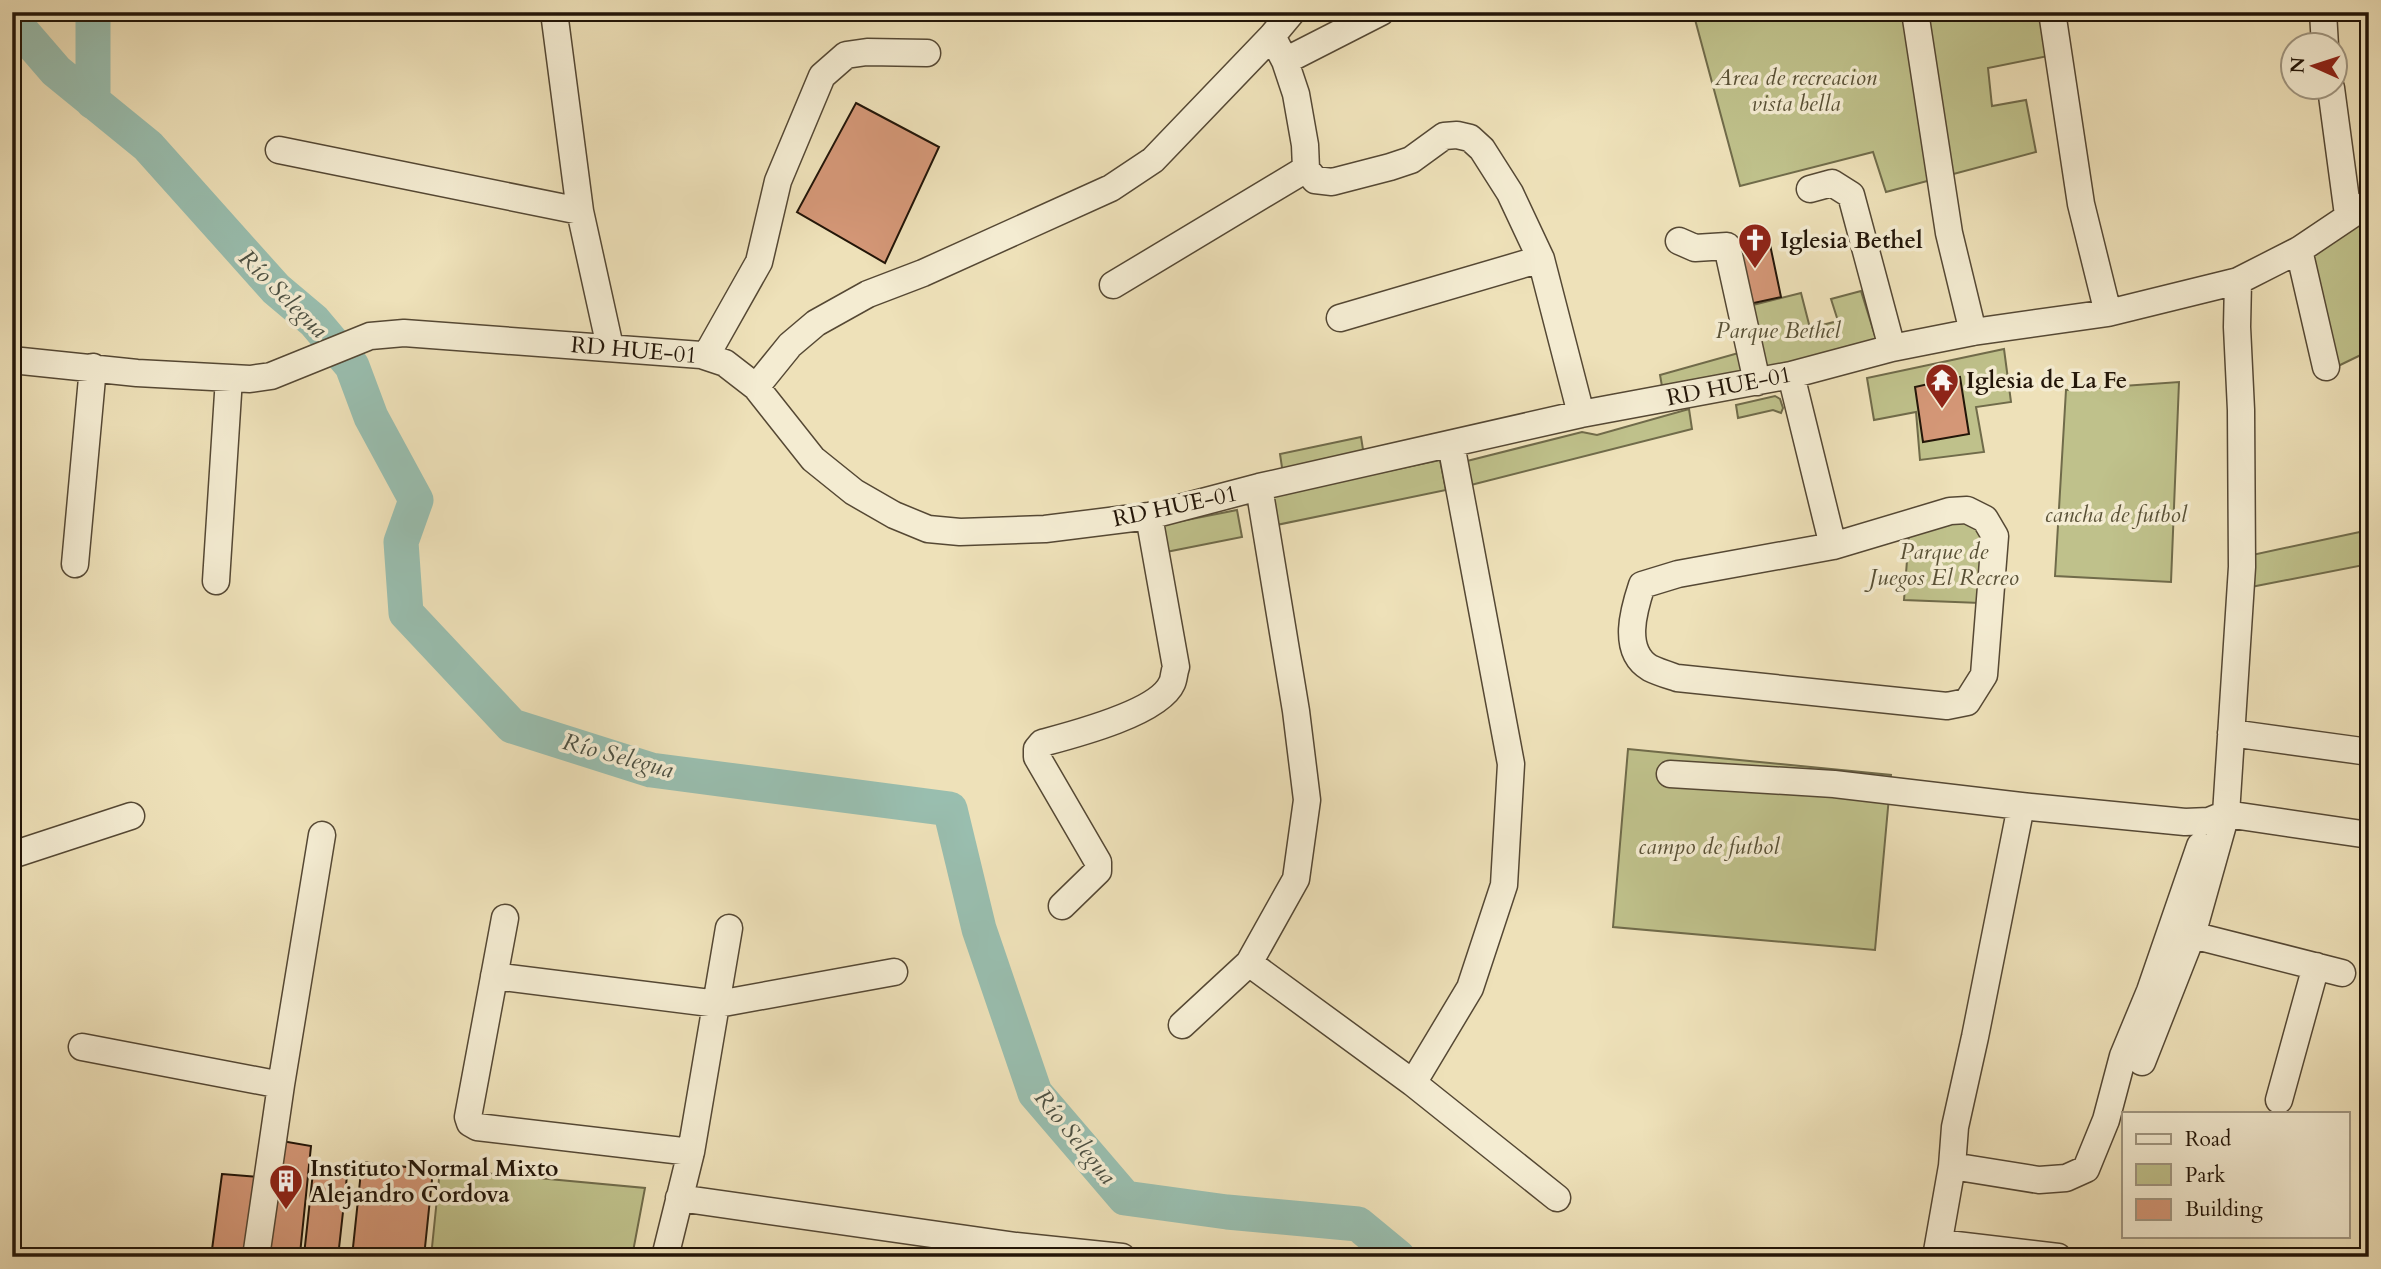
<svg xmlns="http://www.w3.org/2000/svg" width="2381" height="1269" font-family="Cardo,serif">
<rect width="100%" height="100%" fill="#eee1b9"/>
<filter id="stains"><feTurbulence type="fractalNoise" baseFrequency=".00286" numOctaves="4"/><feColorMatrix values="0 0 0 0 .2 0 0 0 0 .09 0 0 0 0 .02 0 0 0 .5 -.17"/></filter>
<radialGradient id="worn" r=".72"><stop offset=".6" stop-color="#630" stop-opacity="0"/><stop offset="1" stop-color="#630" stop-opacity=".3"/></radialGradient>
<!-- green -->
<path fill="#bfc18b" stroke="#706b4a" stroke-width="2" d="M 1693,12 L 2040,12 L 2048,56 L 1988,68 L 1992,106 L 2026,100 L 2036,152 L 1886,192 L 1873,152 L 1740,186 Z
M 2369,213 L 2369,351 L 2334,368 L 2303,256 Z
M 1861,291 L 1876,339 L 1755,373 L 1741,308 L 1801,293 L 1810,328 L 1838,321 L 1831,299 Z
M 2004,349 L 2011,402 L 1976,407 L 1984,452 L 1920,460 L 1916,412 L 1874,420 L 1867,378 Z
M 1742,352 L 1745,371 L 1663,392 L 1660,375 Z
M 2179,382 L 2171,582 L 2055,576 L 2066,390 Z
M 1775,396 L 1780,399 L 1783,408 L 1781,413 L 1773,410 L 1738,418 L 1736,405 Z
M 1689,409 L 1692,429 L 1467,486 L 1463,462 L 1582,432 L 1597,435 Z
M 1361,437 L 1365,462 L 1284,481 L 1280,454 Z
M 1440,460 L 1446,490 L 1267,527 L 1261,498 Z
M 1237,510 L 1242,537 L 1156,554 L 1151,527 Z
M 1967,522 L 1981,531 L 1980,603 L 1904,600 L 1909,534 L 1946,524 Z
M 2369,530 L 2369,564 L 2251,587 L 2252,555 Z
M 1628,749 L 1891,775 L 1875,950 L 1613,927 Z
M 440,1169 L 645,1188 L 632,1257 L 431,1257 Z"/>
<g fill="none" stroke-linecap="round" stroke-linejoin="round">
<!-- river -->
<path stroke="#99beaf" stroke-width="35" d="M 93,12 L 93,102
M 12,20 L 56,71 L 148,146 L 276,289 L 314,321 L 352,366 L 371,417 L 416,500 L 401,542 L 406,613 L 512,726 L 651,770 L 950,809 L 979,929 L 1035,1093 L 1125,1198 L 1227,1212 L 1358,1224 L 1398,1257"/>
</g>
<!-- building -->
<path fill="#d49777" stroke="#221508" stroke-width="2" d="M 856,103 L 939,147 L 885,263 L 797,212 Z
M 1768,235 L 1781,297 L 1740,306 L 1730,244 Z
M 1960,377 L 1969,434 L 1923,442 L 1915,387 Z
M 276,1140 L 311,1146 L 300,1254 L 304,1255 L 314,1163 L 348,1167 L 338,1257 L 263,1257 Z
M 362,1162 L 433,1170 L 424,1257 L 352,1257 Z
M 222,1174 L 260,1177 L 249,1257 L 211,1257 Z"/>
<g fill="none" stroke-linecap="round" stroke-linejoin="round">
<!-- minor casing -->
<g stroke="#554834" stroke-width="29">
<path id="minor" d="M 554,12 L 580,211 L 610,347
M 1915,12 L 1949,233 L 1973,332
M 2052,12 L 2081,204 L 2108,313
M 2323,12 L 2325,46
M 1272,36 L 1285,61 L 1296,94 L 1305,145 L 1306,169 L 1315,180 L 1332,182 L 1390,167 L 1411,160 L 1444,136 L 1457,135 L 1470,138 L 1482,149 L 1510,193 L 1541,259 L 1581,414
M 1285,61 L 1381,12
M 2331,88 L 2348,215
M 279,150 L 580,211
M 1810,189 L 1832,183 L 1851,195 L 1892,348
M 1679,241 L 1695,248 L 1727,246 L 1757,382
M 2299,250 L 2326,367
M 1113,285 L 1306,169
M 1340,318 L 1541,259
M 706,356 L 759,262 L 778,181 L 822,76 L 846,55 L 867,52 L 927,53
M 12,360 L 137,373 L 250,379 L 271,376 L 370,336 L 404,333 L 701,355 L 725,363 L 756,387 L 813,459 L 854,492 L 894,515 L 928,529 L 960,532 L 1045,529 L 1149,516 L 1259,487 L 1581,414 L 1791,375 L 1892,348 L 1973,332 L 2108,313 L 2238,281 L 2299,250 L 2369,203
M 1791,375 L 1833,546
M 756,387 L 790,345 L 816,323 L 868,294 L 923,273 L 1111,188 L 1153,160 L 1272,36 L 1292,12
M 1967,510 L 1985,519 L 1995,536 L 1984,675 L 1967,702 L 1947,706 L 1677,678 C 1668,675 1658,672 1650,668 C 1621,651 1634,609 1642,585 L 1678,574 L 1833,546 L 1950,511 Z
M 75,564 L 93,367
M 216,581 L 229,378
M 2231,733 L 2369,752
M 1670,774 L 1834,784 L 2021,806 L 2185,822 L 2209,821 L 2226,814 L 2369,835
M 12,855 L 131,816
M 1062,906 L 1098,871 L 1098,862 L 1037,757 L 1037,749 L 1042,743 C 1072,735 1159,713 1172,683 C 1174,679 1174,672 1176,667 L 1149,516
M 505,918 L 468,1117 L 470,1123 L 477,1127 L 691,1152
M 2192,935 L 2342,973
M 1249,963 L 1413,1083 L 1557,1198
M 494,976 L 718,1004 L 894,972
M 1182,1025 L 1249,963 L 1296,879 L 1307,800 L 1296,711 L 1259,487
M 82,1047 L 281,1085
M 2142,1062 L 2192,935 L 2226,814 L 2242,567 L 2241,410 L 2237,327 L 2238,281
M 1413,1083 L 1470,988 L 1504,885 L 1511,764 L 1451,444
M 2279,1100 L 2316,966
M 1952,1166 L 1955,1127 L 1975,1037 L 2021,806
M 679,1198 L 1016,1246 L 1122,1257
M 1939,1243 L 2058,1257
M 256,1257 L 281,1085 L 322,835
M 665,1257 L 691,1152 L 729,928
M 1936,1257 L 1952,1166 L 2039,1180 L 2066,1178 L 2086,1169 L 2106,1120 L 2123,1056 L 2150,991 L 2200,846"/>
</g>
<!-- minor -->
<use href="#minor" stroke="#f4ecd2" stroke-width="26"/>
</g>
<!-- icons -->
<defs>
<g id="church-pin" transform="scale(1.75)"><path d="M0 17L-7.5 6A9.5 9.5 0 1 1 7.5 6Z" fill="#8f2418" stroke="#f4ecd2"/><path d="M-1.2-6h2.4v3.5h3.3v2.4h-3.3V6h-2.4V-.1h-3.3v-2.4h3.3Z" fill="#fff"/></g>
<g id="temple-pin" transform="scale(1.75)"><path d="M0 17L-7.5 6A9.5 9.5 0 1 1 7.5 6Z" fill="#8f2418" stroke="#f4ecd2"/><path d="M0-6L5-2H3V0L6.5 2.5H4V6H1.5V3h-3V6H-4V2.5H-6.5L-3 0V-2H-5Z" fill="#fff"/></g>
<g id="building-pin" transform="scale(1.75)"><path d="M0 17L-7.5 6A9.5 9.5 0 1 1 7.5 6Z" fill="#8f2418" stroke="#f4ecd2"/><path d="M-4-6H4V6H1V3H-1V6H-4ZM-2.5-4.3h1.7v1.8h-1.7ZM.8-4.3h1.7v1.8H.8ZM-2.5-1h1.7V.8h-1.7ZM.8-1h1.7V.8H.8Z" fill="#fff"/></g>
</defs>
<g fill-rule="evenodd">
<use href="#church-pin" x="1755" y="240"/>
<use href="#temple-pin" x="1942" y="380"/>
<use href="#building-pin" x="286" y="1181"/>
</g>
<g text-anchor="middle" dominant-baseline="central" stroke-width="7" stroke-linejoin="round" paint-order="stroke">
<!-- park labels -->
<g font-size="23" font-style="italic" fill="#595136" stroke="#f4ecd2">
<text x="1796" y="77">Area de recreacion<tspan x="1796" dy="26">vista bella</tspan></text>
<text x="1778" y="330">Parque Bethel</text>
<text x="2116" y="514">cancha de futbol</text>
<text x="1944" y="551">Parque de<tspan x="1944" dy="26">Juegos El Recreo</tspan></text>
<text x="1709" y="846">campo de futbol</text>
</g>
<!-- poi labels -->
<g font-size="23" font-weight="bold" fill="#221508" stroke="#f4ecd2" text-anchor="start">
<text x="1780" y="240">Iglesia Bethel</text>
<text x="1966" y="380">Iglesia de La Fe</text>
<text x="310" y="1168">Instituto Normal Mixto<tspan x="310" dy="26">Alejandro Cordova</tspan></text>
</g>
<!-- street labels -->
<g font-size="23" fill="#221508" stroke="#f4ecd2">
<text transform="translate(634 350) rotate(5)">RD HUE-01</text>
<text transform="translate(1729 386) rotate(-11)">RD HUE-01</text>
<text transform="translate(1175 506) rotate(-12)">RD HUE-01</text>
</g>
<!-- water labels -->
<g font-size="24" font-style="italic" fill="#4c5042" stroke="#f4ecd2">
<text transform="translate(283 294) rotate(45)">Río Selegua</text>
<text transform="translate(618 756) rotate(15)">Río Selegua</text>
<text transform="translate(1075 1137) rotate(51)">Río Selegua</text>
</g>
</g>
<!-- margin -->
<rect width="2381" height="1269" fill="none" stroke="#eee1b9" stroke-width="42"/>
<rect x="14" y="14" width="2353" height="1241" fill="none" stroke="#221508" stroke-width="3.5"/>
<rect x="21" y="21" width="2339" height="1227" fill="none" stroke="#221508" stroke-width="2"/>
<!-- legend -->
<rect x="2122" y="1112" width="228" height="126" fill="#f4ecd2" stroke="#a09681" stroke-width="2"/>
<rect x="2136" y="1134" width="35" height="10" fill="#f4ecd2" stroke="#a09681" stroke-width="2"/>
<text x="2185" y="1146" font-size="21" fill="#221508">Road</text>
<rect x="2136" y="1164" width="35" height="21" fill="#bfc18b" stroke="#a09681" stroke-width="2"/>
<text x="2185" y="1182" font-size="21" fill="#221508">Park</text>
<rect x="2136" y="1199" width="35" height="21" fill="#d49777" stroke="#a09681" stroke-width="2"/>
<text x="2185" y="1216" font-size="21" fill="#221508">Building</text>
<!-- north arrow -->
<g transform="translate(2314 66) rotate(273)"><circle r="33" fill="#f4ecd2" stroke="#a09681" stroke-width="2"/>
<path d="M0-5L12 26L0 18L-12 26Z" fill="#8f2418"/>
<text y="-10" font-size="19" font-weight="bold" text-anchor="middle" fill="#221508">N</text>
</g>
<rect width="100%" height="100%" filter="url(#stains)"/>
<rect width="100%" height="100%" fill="url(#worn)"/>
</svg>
